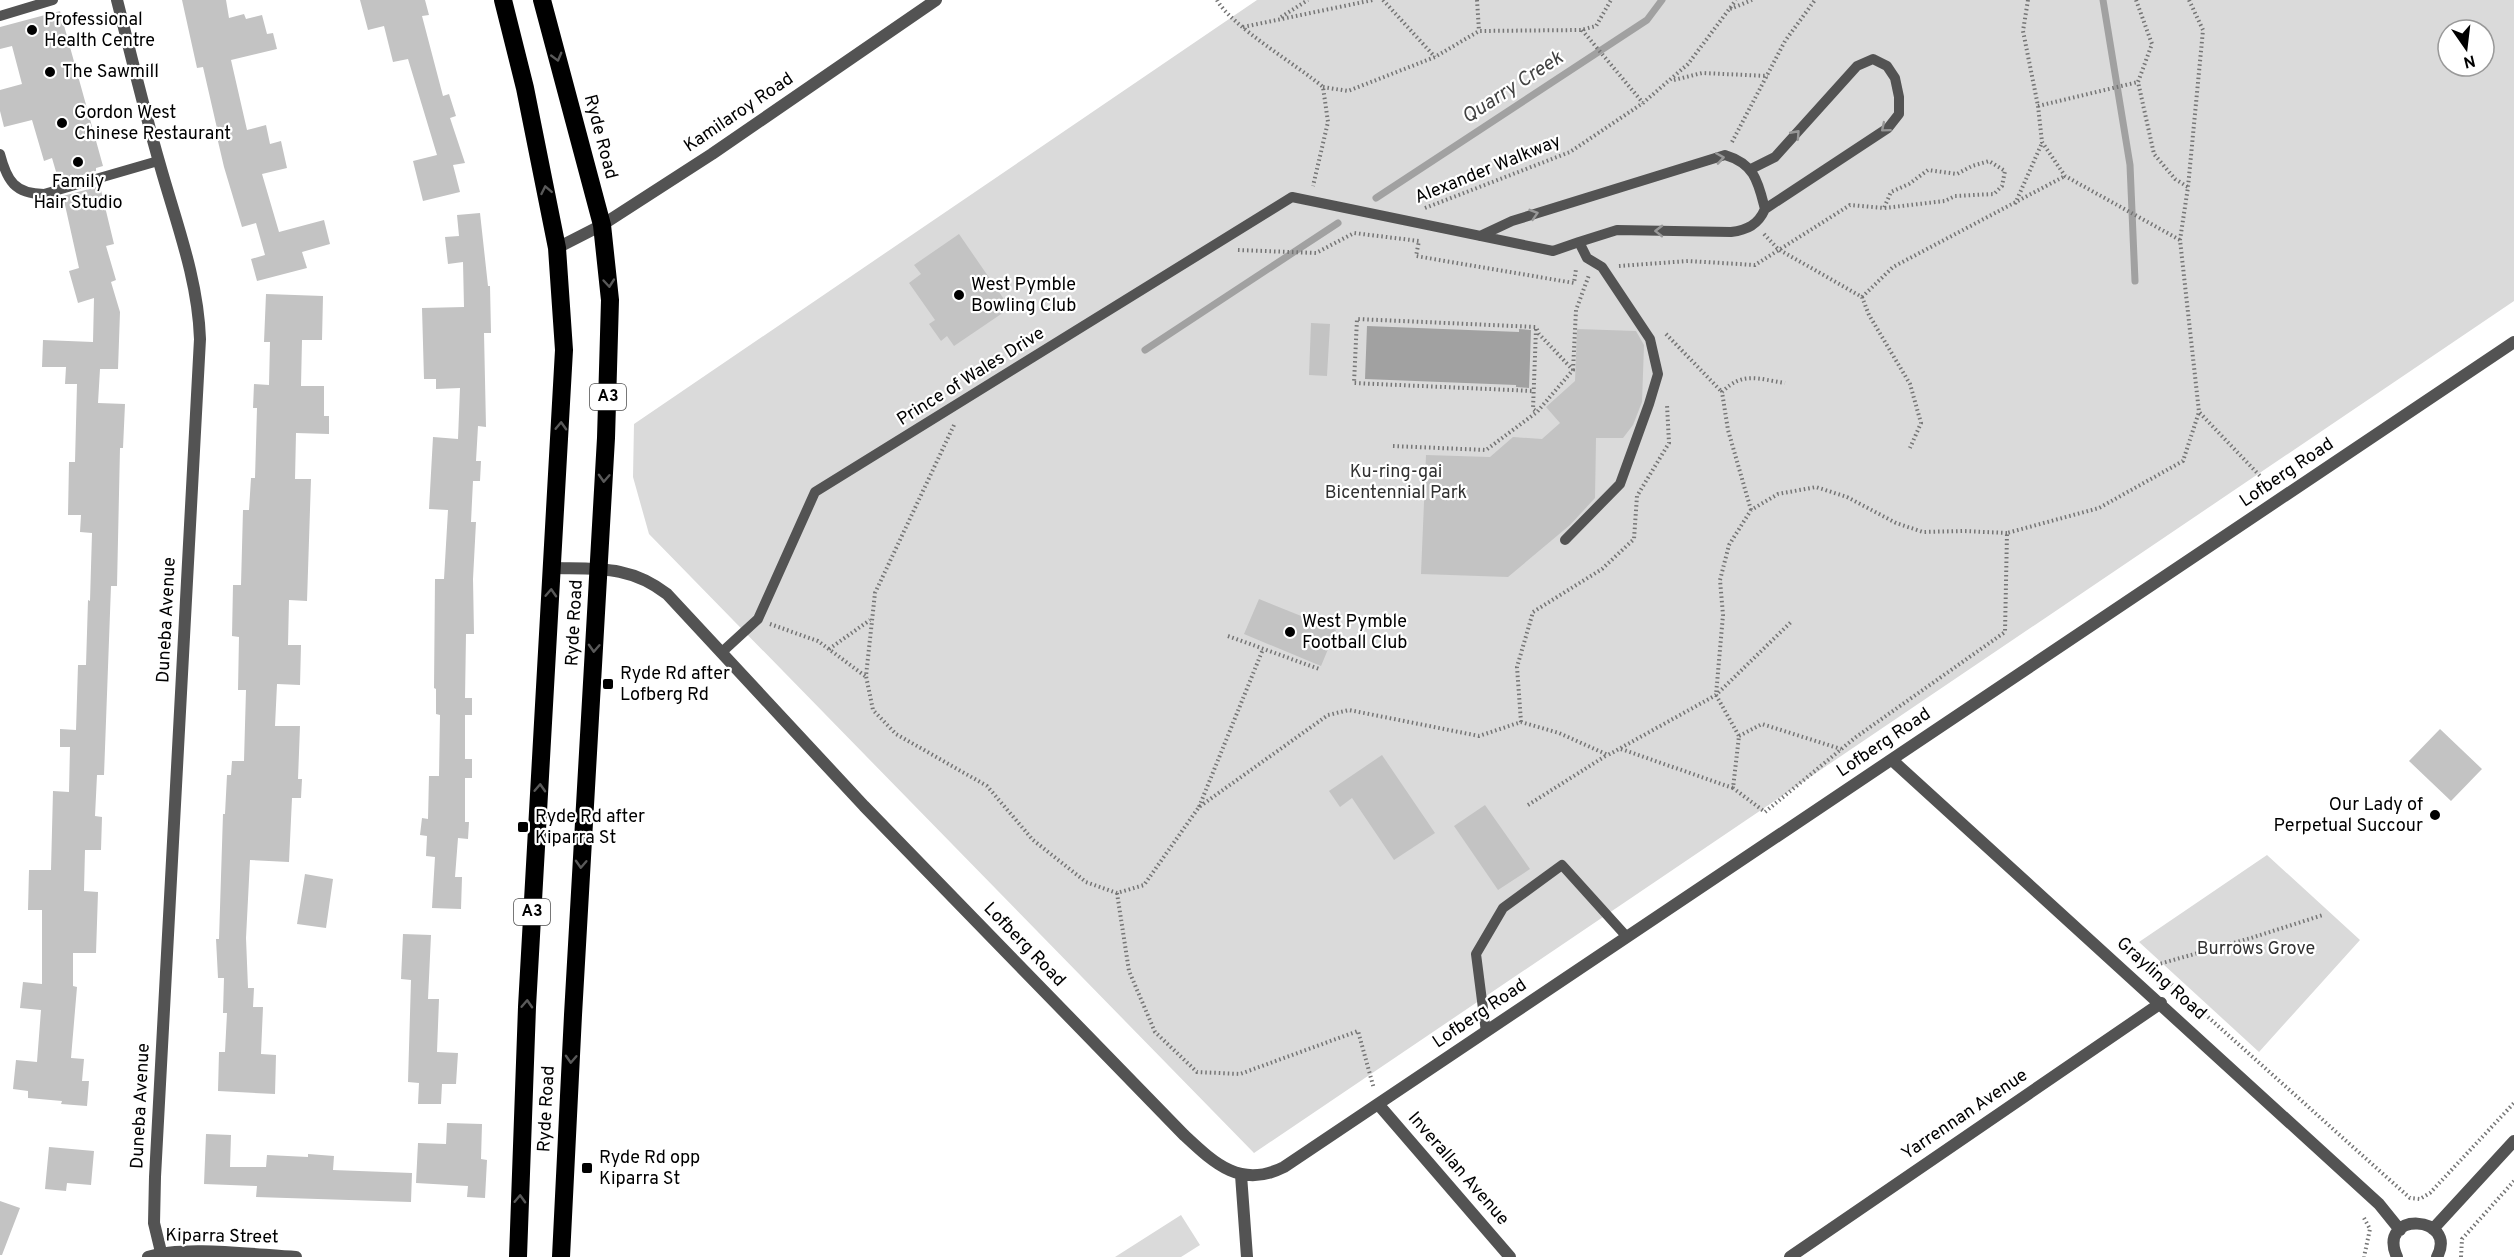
<svg xmlns="http://www.w3.org/2000/svg" width="2514" height="1257" font-family="Overpass,sans-serif">
<rect width="100%" height="100%" fill="#fff"/>
<!-- green -->
<path fill="#dadada" fill-rule="evenodd" d="M 1257,0 L 2514,0 L 2514,301 L 1254,1153 L 649,534 L 633,477 L 634,424 ZM 2448,30 L 2484,30 L 2484,66 L 2448,66 Z
M 2267,855 L 2360,940 L 2259,1052 L 2139,942 Z
M 1181,1215 L 1200,1245 L 1181,1257 L 1115,1257 Z"/>
<!-- water -->
<path fill="#a1a1a1" d="M 1367,326 L 1519,332 L 1519,329 L 1531,330 L 1529,388 L 1516,387 L 1516,385 L 1365,379 Z"/>
<g fill="none" stroke-linecap="round" stroke-linejoin="round">
<!-- stream -->
<path stroke="#a1a1a1" stroke-width="7" d="M 2103,0 L 2130,165 L 2135,281
M 1376,198 L 1647,20 L 1662,0
M 1145,350 L 1338,223"/>
</g>
<!-- building -->
<path fill="#c3c3c3" d="M 182,0 L 226,0 L 229,18 L 244,14 L 246,19 L 262,15 L 267,34 L 273,33 L 277,49 L 231,60 L 247,130 L 266,125 L 270,144 L 281,141 L 287,168 L 262,174 L 279,232 L 324,220 L 330,244 L 302,252 L 307,268 L 257,281 L 251,259 L 265,255 L 256,223 L 242,227 L 224,167 L 217,137 L 219,137 L 203,67 L 197,68 Z
M 360,0 L 425,0 L 429,15 L 422,16 L 443,96 L 449,94 L 456,116 L 450,118 L 465,163 L 453,165 L 460,192 L 423,201 L 413,161 L 437,155 L 408,59 L 393,62 L 384,26 L 368,30 Z
M 60,11 L 103,166 L 96,168 L 96,171 L 59,182 L 52,158 L 44,161 L 32,120 L 4,127 L 0,111 L 0,90 L 22,84 L 12,46 L 0,49 L 0,27 Z
M 100,186 L 114,244 L 106,246 L 116,280 L 111,282 L 120,312 L 118,369 L 100,369 L 98,403 L 125,404 L 123,448 L 120,448 L 117,586 L 111,586 L 104,775 L 97,775 L 95,816 L 102,817 L 101,850 L 85,850 L 84,891 L 98,892 L 96,953 L 73,953 L 73,986 L 77,987 L 71,1058 L 84,1059 L 82,1081 L 89,1081 L 87,1106 L 61,1104 L 62,1101 L 28,1098 L 28,1091 L 13,1089 L 16,1060 L 37,1062 L 41,1010 L 20,1008 L 23,982 L 42,984 L 42,910 L 28,910 L 29,870 L 51,870 L 53,791 L 69,792 L 70,747 L 60,747 L 60,729 L 76,730 L 78,665 L 86,665 L 88,600 L 90,601 L 92,533 L 80,532 L 81,515 L 68,515 L 69,462 L 75,462 L 77,384 L 65,384 L 66,367 L 42,367 L 43,340 L 93,342 L 94,298 L 78,303 L 69,271 L 79,268 L 63,196 Z
M 480,213 L 488,286 L 490,286 L 491,333 L 484,333 L 486,427 L 478,426 L 476,461 L 481,461 L 480,481 L 473,481 L 471,522 L 476,522 L 473,579 L 474,634 L 466,634 L 465,698 L 472,698 L 472,715 L 465,715 L 465,759 L 472,759 L 472,778 L 465,778 L 465,822 L 469,822 L 468,839 L 458,838 L 455,877 L 462,877 L 461,909 L 432,908 L 435,857 L 426,856 L 427,836 L 420,835 L 422,818 L 428,819 L 429,776 L 439,776 L 440,715 L 436,714 L 436,689 L 434,688 L 435,579 L 444,579 L 448,510 L 429,509 L 433,437 L 458,439 L 460,388 L 436,389 L 436,379 L 424,379 L 422,308 L 464,307 L 463,262 L 448,264 L 445,237 L 459,236 L 457,215 Z
M 959,234 L 1010,308 L 954,346 L 947,336 L 941,341 L 929,324 L 935,320 L 909,283 L 921,274 L 914,265 Z
M 266,294 L 323,296 L 322,340 L 302,340 L 301,386 L 324,386 L 324,416 L 329,416 L 329,434 L 296,433 L 295,479 L 311,479 L 307,601 L 289,600 L 288,645 L 301,645 L 300,685 L 277,684 L 275,726 L 300,726 L 298,779 L 302,779 L 301,798 L 292,798 L 289,862 L 250,860 L 246,938 L 248,988 L 254,988 L 253,1007 L 263,1007 L 261,1054 L 276,1055 L 275,1094 L 218,1091 L 219,1052 L 225,1052 L 227,1013 L 223,1013 L 224,978 L 218,978 L 216,939 L 219,939 L 223,814 L 225,814 L 227,775 L 231,775 L 232,761 L 244,761 L 245,725 L 246,690 L 238,690 L 239,637 L 232,636 L 233,585 L 241,585 L 243,510 L 249,510 L 251,478 L 255,478 L 257,408 L 253,408 L 254,384 L 269,385 L 270,342 L 264,342 Z
M 1311,323 L 1330,324 L 1327,376 L 1309,375 Z
M 1577,329 L 1636,331 L 1644,345 L 1642,402 L 1633,425 L 1623,438 L 1596,438 L 1595,498 L 1570,525 L 1508,577 L 1421,574 L 1426,455 L 1490,457 L 1513,437 L 1542,439 L 1560,423 L 1546,407 L 1575,381 Z
M 1259,599 L 1336,630 L 1321,666 L 1244,634 Z
M 2440,729 L 2482,769 L 2451,801 L 2409,761 Z
M 1382,755 L 1435,833 L 1394,860 L 1352,798 L 1340,807 L 1329,791 Z
M 1485,805 L 1530,869 L 1498,890 L 1454,826 Z
M 305,874 L 333,879 L 326,928 L 297,924 Z
M 403,934 L 431,935 L 428,999 L 439,999 L 437,1052 L 458,1053 L 456,1084 L 442,1084 L 441,1104 L 418,1104 L 419,1083 L 408,1082 L 411,980 L 401,979 Z
M 447,1123 L 482,1124 L 481,1159 L 487,1160 L 485,1198 L 467,1197 L 468,1186 L 416,1183 L 418,1143 L 446,1144 Z
M 206,1134 L 231,1135 L 230,1167 L 266,1167 L 267,1155 L 308,1157 L 308,1154 L 334,1156 L 333,1170 L 412,1173 L 411,1202 L 256,1197 L 257,1186 L 204,1184 Z
M 49,1147 L 94,1151 L 91,1185 L 67,1183 L 66,1191 L 45,1189 Z
M 0,1201 L 20,1208 L 2,1255 L 0,1255 Z"/>
<g fill="none" stroke-linecap="round" stroke-linejoin="round">
<!-- path -->
<path stroke="#757575" stroke-width="4" stroke-dasharray="1.5 3" stroke-linecap="butt" d="M 1217,0 C 1231,26 1297,65 1323,87 L 1328,122 L 1313,186
M 1383,0 L 1435,57
M 1477,0 L 1479,31
M 2028,0 L 2023,31 L 2038,106 L 2042,142 L 2065,176 L 2180,240
M 2136,0 L 2152,44 L 2138,82 L 2154,154 L 2175,179 L 2188,187
M 2189,0 L 2203,30 L 2188,187 L 2180,240 L 2199,412 L 2261,477
M 1730,9 L 1752,0
M 1281,17 L 1308,0
M 1243,27 L 1373,0
M 1582,30 L 1643,103
M 1674,80 L 1702,73 L 1768,76
M 1323,87 L 1348,91 L 1435,57 L 1479,31 L 1581,30 L 1596,26 L 1611,0
M 2038,106 L 2138,82
M 1732,142 L 1785,41 L 1815,0
M 2015,204 L 2042,143
M 1425,208 L 1570,152 L 1643,103 L 1688,64 L 1736,0
M 1764,234 L 1778,249 L 1862,297 L 1869,315 L 1910,384 L 1921,423 L 1910,448
M 1238,250 L 1316,253 L 1354,233 L 1419,241 L 1416,256 L 1574,283 L 1576,269
M 1619,266 L 1688,261 L 1755,265 L 1850,205 L 1884,208 L 1945,201 L 1955,196 L 1994,194 L 2002,186 L 2005,171 L 1989,161 L 1972,166 L 1957,174 L 1928,170 L 1909,184 L 1891,192 L 1884,208
M 1862,297 L 1893,267 L 2065,176
M 1536,329 L 1533,409 L 1537,412
M 1666,334 L 1722,392
M 1573,370 L 1576,310 L 1589,275
M 954,425 L 875,593 L 866,676 L 873,710 L 896,734 L 987,786 L 1033,840 L 1086,882 L 1117,893 L 1144,885 L 1199,807 L 1328,715 L 1349,710 L 1479,736 L 1521,722 L 1559,733 L 1608,755 L 1716,695 L 1791,622
M 1393,446 L 1486,450 L 1537,412 L 1573,370 L 1539,334 L 1536,327 L 1357,319 L 1354,383 L 1533,391
M 1751,510 L 1728,430 L 1722,392 C 1743,371 1758,379 1785,383
M 2007,533 L 1963,531 L 1923,532 L 1896,523 L 1847,497 L 1816,487 L 1778,494 L 1751,510 L 1729,545 L 1720,580 L 1723,615 L 1716,695 L 1739,736 L 1733,788 L 1765,812 L 1856,737 L 2005,632 L 2007,533 L 2099,508 L 2183,461 L 2199,412
M 770,624 L 818,641 L 865,676
M 1228,636 L 1319,669
M 829,649 L 870,620
M 1521,722 L 1517,667 L 1533,612 L 1602,569 L 1634,539 L 1637,496 L 1669,443 L 1667,405
M 1739,736 L 1762,724 L 1841,749
M 1621,749 L 1733,788
M 1528,805 L 1607,755
M 1199,807 L 1263,649
M 1117,893 L 1129,971 L 1155,1032 L 1197,1072 L 1240,1074 L 1358,1031 L 1374,1089
M 2151,966 L 2410,1198 L 2420,1199 L 2430,1193 L 2514,1103
M 2152,966 L 2251,938 L 2323,915
M 2364,1218 L 2370,1229 L 2364,1257
M 2461,1257 L 2462,1239 L 2514,1181"/>
<!-- lane -->
<path stroke="#535353" stroke-width="10" d="M 0,16 L 53,0
M 0,154 C 7,181 15,194 44,194 L 158,161
M 1751,169 L 1775,157 L 1857,66 L 1873,59 L 1887,66 L 1895,78 L 1899,97 L 1899,114 L 1888,128 L 1765,209
M 1480,236 L 1512,221 L 1725,155 C 1755,164 1758,182 1765,209 C 1758,225 1747,230 1731,232 L 1617,230 L 1579,242
M 722,652 L 758,619 L 815,492 L 1292,197 L 1553,251 L 1579,242 L 1587,258 L 1602,267 L 1650,339 L 1658,374 L 1649,404 L 1620,484 L 1565,540
M 1486,1032 L 1476,954 L 1503,908 L 1562,865 L 1627,937"/>
<!-- street -->
<path stroke="#535353" stroke-width="12" d="M 117,0 C 131,55 144,110 160,165 C 176,222 198,279 200,339 L 155,1177 L 154,1223 L 161,1252
M 557,248 L 602,225 L 712,154 L 936,0
M 553,568 C 597,569 630,565 667,594 L 864,806 L 1184,1135 C 1215,1164 1241,1189 1284,1167 L 2514,342
M 1892,760 L 2379,1204 L 2400,1230
M 1378,1104 L 1510,1257
M 1241,1175 L 1247,1257
M 2433,1229 L 2514,1141
M 148,1257 C 183,1245 256,1255 296,1257
M 1790,1257 L 2161,1003
M 2397,1257 C 2376,1210 2459,1215 2437,1257"/>
<!-- highway -->
<path stroke="#000" stroke-width="18" d="M 503,0 L 525,88 L 557,248 L 564,350 L 527,1007 L 518,1257
M 542,0 L 602,225 L 610,300 L 606,438 L 573,1015 L 561,1257"/>
</g>
<!-- one-way arrows -->
<defs><path id="oneway-chevron" d="M-2-3.5L2.5 0L-2 3.5" fill="none" stroke-width="1.6" stroke-linecap="round" stroke-linejoin="round" transform="scale(1.5)"/></defs>
<g stroke="#595959">
<use href="#oneway-chevron" transform="translate(557 57) rotate(75)"/>
<use href="#oneway-chevron" transform="translate(546 190) rotate(-101)"/>
<use href="#oneway-chevron" transform="translate(609 283) rotate(85)"/>
<use href="#oneway-chevron" transform="translate(561 426) rotate(-88)"/>
<use href="#oneway-chevron" transform="translate(604 478) rotate(93)"/>
<use href="#oneway-chevron" transform="translate(551 593) rotate(-87)"/>
<use href="#oneway-chevron" transform="translate(594 648) rotate(93)"/>
<use href="#oneway-chevron" transform="translate(540 788) rotate(-87)"/>
<use href="#oneway-chevron" transform="translate(581 864) rotate(93)"/>
<use href="#oneway-chevron" transform="translate(527 1004) rotate(-87)"/>
<use href="#oneway-chevron" transform="translate(571 1059) rotate(93)"/>
<use href="#oneway-chevron" transform="translate(520 1199) rotate(-88)"/>
</g>
<g stroke="#989898">
<use href="#oneway-chevron" transform="translate(1885 128) rotate(140)"/>
<use href="#oneway-chevron" transform="translate(1796 134) rotate(-48)"/>
<use href="#oneway-chevron" transform="translate(1720 158) rotate(-9)"/>
<use href="#oneway-chevron" transform="translate(1534 214) rotate(-17)"/>
<use href="#oneway-chevron" transform="translate(1659 231) rotate(-179)"/>
</g>
<!-- markers -->
<g fill="#000" stroke="#fff" stroke-width="2">
<circle cx="32" cy="30" r="6"/>
<circle cx="50" cy="72" r="6"/>
<circle cx="62" cy="123" r="6"/>
<circle cx="78" cy="162" r="6"/>
<circle cx="959" cy="295" r="6"/>
<circle cx="1290" cy="632" r="6"/>
<rect x="602" y="678" width="12" height="12" rx="3"/>
<circle cx="2435" cy="815" r="6"/>
<rect x="517" y="821" width="12" height="12" rx="3"/>
<rect x="581" y="1162" width="12" height="12" rx="3"/>
</g>
<g text-anchor="middle" dominant-baseline="central" stroke-width="4.5" stroke-linejoin="round" paint-order="stroke">
<!-- shield labels -->
<g fill="#fff" stroke="#4c4c4c" stroke-width="1.5">
<rect x="590" y="384" width="36" height="26" rx="4.5"/>
<rect x="514" y="899" width="36" height="26" rx="4.5"/>
</g>
<g font-size="16" font-weight="bold" fill="#000">
<text x="608" y="397">A3</text>
<text x="532" y="912">A3</text>
</g>
<!-- poi labels -->
<g font-size="18" fill="#000" stroke="#fff" text-anchor="start">
<text x="44" y="20">Professional<tspan x="44" dy="21">Health Centre</tspan></text>
<text x="62" y="72">The Sawmill</text>
<text x="74" y="113">Gordon West<tspan x="74" dy="21">Chinese Restaurant</tspan></text>
<text x="78" y="182" text-anchor="middle">Family<tspan x="78" dy="21">Hair Studio</tspan></text>
<text x="971" y="285">West Pymble<tspan x="971" dy="21">Bowling Club</tspan></text>
<text x="1302" y="622">West Pymble<tspan x="1302" dy="21">Football Club</tspan></text>
<text x="620" y="674">Ryde Rd after<tspan x="620" dy="21">Lofberg Rd</tspan></text>
<text x="2423" y="805" text-anchor="end">Our Lady of<tspan x="2423" dy="21">Perpetual Succour</tspan></text>
<text x="535" y="817">Ryde Rd after<tspan x="535" dy="21">Kiparra St</tspan></text>
<text x="599" y="1158">Ryde Rd opp<tspan x="599" dy="21">Kiparra St</tspan></text>
</g>
<!-- street labels -->
<g font-size="18" fill="#000" stroke="#fff">
<text transform="translate(739 113) rotate(-34)">Kamilaroy Road</text>
<text transform="translate(600 137) rotate(75)">Ryde Road</text>
<text transform="translate(1488 170) rotate(-22)">Alexander Walkway</text>
<text transform="translate(971 377) rotate(-32)">Prince of Wales Drive</text>
<text transform="translate(2287 473) rotate(-34)">Lofberg Road</text>
<text transform="translate(167 620) rotate(-87)">Duneba Avenue</text>
<text transform="translate(575 623) rotate(-87)">Ryde Road</text>
<text transform="translate(1884 743) rotate(-34)">Lofberg Road</text>
<text transform="translate(1024 945) rotate(46)">Lofberg Road</text>
<text transform="translate(2161 979) rotate(42)">Grayling Road</text>
<text transform="translate(1480 1014) rotate(-34)">Lofberg Road</text>
<text transform="translate(141 1106) rotate(-87)">Duneba Avenue</text>
<text transform="translate(547 1109) rotate(-87)">Ryde Road</text>
<text transform="translate(1965 1115) rotate(-34)">Yarrennan Avenue</text>
<text transform="translate(1458 1169) rotate(49)">Inverallan Avenue</text>
<text transform="translate(222 1237) rotate(1)">Kiparra Street</text>
</g>
<!-- park labels -->
<g font-size="18" fill="#313131" stroke="#fff">
<text x="1396" y="472">Ku-ring-gai<tspan x="1396" dy="21">Bicentennial Park</tspan></text>
<text x="2256" y="949">Burrows Grove</text>
</g>
<!-- water labels -->
<g font-size="20" font-style="italic" fill="#424242" stroke="#fff">
<text transform="translate(1513 88) rotate(-33)">Quarry Creek</text>
</g>
</g>
<!-- north arrow -->
<g transform="translate(2466 48) rotate(166)"><circle r="28" fill="#ffffff" stroke="#999999" stroke-width="1.5"/>
<path d="M0-4.5L10 22L0 15L-10 22Z" fill="#000000"/>
<text y="-9" font-size="16" font-weight="bold" text-anchor="middle" fill="#000000">N</text>
</g>
</svg>
